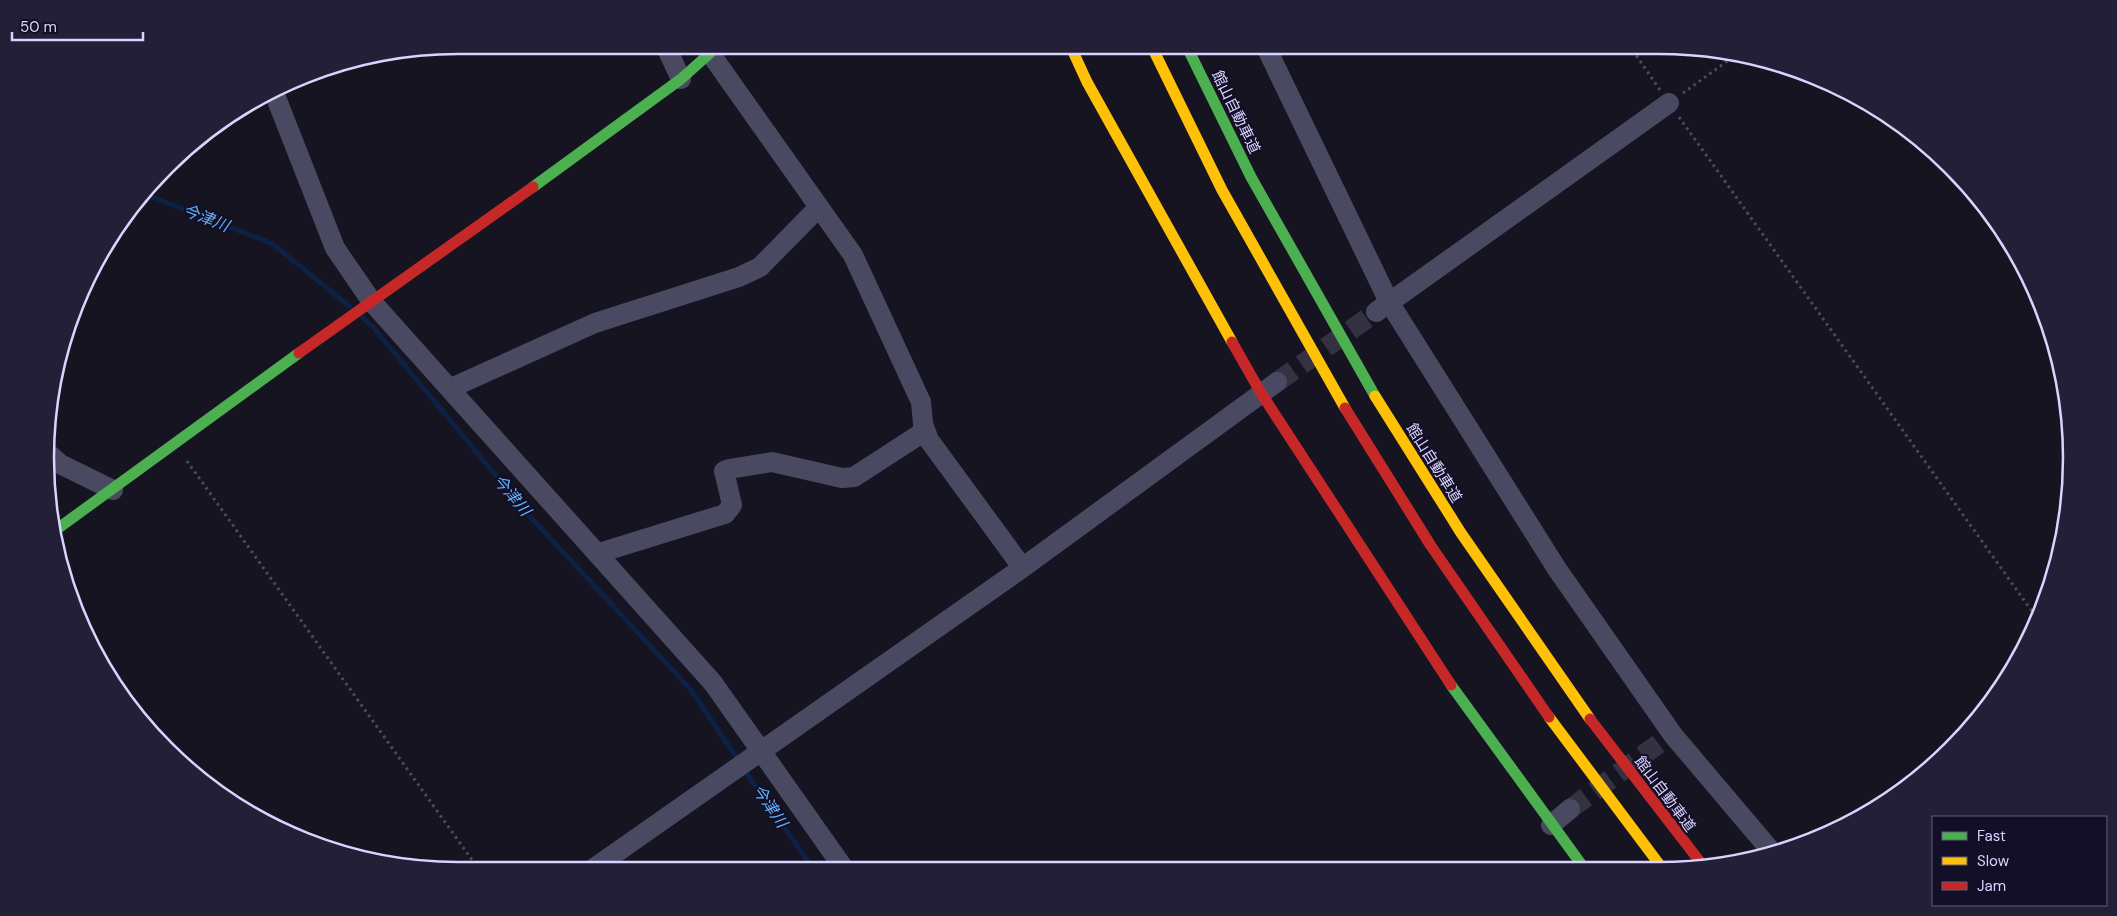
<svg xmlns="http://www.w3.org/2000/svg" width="2117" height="916" font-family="'DM Sans','Noto Sans JP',sans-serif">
<rect width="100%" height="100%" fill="#161421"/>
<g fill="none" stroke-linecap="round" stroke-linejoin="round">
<!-- stream -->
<path stroke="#0d2144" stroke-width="5" d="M 147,195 L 273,244 L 349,306
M 363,318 L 373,327 L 526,512 L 691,690 L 739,761
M 743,768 L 814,870"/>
<!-- street-tunnel -->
<path stroke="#333142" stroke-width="20" stroke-dasharray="20 10" stroke-linecap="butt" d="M 1277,382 L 1376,312
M 1570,809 L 1661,742"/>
<!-- path -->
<path stroke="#44505f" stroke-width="3" stroke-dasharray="2.5 4" stroke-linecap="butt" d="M 1629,45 L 1660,90
M 1683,93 L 1733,57
M 1679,117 L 2036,617
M 187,461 L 480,871"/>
<!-- street -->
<path stroke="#4a4962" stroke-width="20" d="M 665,45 L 681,79
M 1265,45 L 1389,302 L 1557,569 L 1673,735 L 1772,852
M 710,53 L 853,255 L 921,402 L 923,424 L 929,440 L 1022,567
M 273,90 L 335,248 L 372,302 L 713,683 L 845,870
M 1376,312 L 1669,103
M 451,388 L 595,323 L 739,277 L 760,267 L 819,207
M 50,455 L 60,464 L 113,490
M 599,553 L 725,514 L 732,505 L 725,475 L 724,471 L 729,469 L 772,462 L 842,478 L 854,477 L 925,431
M 1551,825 L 1570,809
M 590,871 L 1018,571 L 1277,382"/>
<!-- fast -->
<path stroke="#4caf50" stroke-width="11" d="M 1186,45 L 1251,177 L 1375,396
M 533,187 L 681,79 L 719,45
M 53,532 L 299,353
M 1451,685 L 1584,868"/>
<!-- slow -->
<path stroke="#ffc107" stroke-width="11" d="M 1070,45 L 1087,82 L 1232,342
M 1151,45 L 1222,190 L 1345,408
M 1375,396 L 1461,533 L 1590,719
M 1549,717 L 1662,868"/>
<!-- jam -->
<path stroke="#c62828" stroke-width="11" d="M 1232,342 L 1261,393 L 1451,685
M 299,353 L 533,187
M 1345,408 L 1431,546 L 1549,717
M 1590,719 L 1704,867"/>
</g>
<g text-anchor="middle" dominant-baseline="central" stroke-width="4.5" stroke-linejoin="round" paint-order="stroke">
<!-- street labels -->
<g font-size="15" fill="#d9d4ff" stroke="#130f26">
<text transform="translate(1236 112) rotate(64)">館山自動車道</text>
<text transform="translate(1434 463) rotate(58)">館山自動車道</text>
<text transform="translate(1665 794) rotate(53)">館山自動車道</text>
</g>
<!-- water labels -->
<g font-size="16" font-style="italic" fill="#62b6ff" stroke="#130f26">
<text transform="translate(206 218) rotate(21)">今津川</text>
<text transform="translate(512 495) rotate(50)">今津川</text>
<text transform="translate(770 806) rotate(55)">今津川</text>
</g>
</g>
<!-- crop -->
<path d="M0 0H2117V916H0ZM458 54H1659A404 404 0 0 1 2063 458V458A404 404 0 0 1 1659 862H458A404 404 0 0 1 54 458V458A404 404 0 0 1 458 54Z" fill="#231f37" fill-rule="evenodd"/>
<path fill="none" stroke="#d9d4ff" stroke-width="2.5" d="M458 54H1659A404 404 0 0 1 2063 458V458A404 404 0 0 1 1659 862H458A404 404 0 0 1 54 458V458A404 404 0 0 1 458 54Z"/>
<!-- legend -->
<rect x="1932" y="816" width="175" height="90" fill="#130f26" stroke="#625e7d"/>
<rect x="1942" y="832" width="25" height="8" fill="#4caf50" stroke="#625e7d"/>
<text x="1977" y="841" font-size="15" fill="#d9d4ff">Fast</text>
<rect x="1942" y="857" width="25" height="8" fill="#ffc107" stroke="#625e7d"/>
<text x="1977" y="866" font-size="15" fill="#d9d4ff">Slow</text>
<rect x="1942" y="882" width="25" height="8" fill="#c62828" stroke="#625e7d"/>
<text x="1977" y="891" font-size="15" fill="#d9d4ff">Jam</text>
<!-- scale -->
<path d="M12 32v8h131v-8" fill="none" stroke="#d9d4ff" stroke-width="2.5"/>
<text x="20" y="32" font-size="15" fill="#d9d4ff" stroke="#130f26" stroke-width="4" paint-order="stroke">50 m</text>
</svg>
